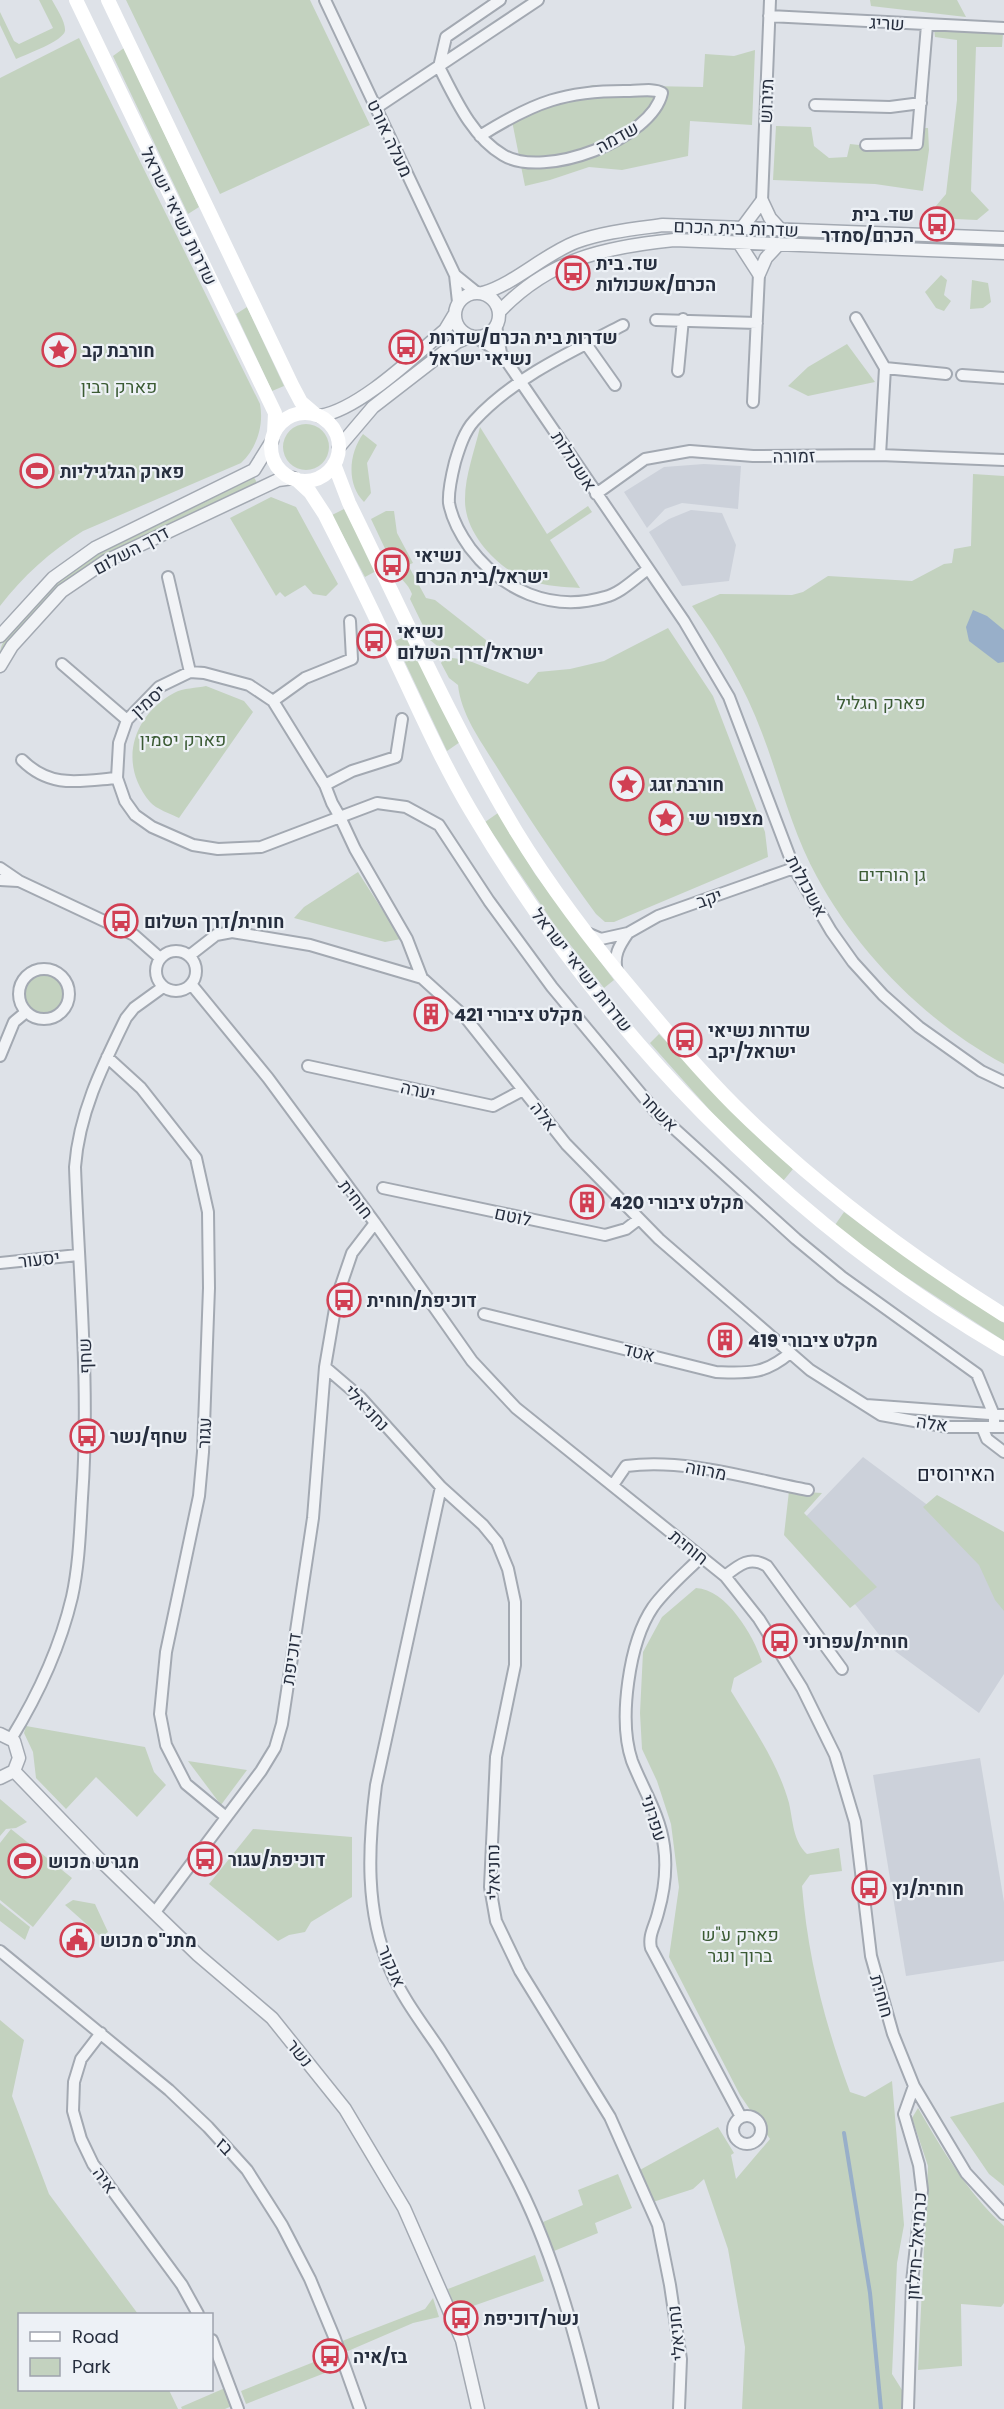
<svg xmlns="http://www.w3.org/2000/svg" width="1004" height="2409" font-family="Poppins,Heebo,sans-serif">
<rect width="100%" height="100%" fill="#dee2e8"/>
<!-- built -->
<path fill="#ccd1da" d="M 704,464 L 741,466 L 738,509 L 682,503 L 665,509 L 647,528 L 624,492 L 664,467 Z
M 691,510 L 722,513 L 736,545 L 729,581 L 682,586 L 649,532 L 669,519 Z
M 863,1457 L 1004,1562 L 1004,1674 L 979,1713 L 888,1646 L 795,1528 Z
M 980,1758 L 1004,1902 L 1004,1961 L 906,1976 L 873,1775 Z"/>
<!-- green -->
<path fill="#c3d2bf" d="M 39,0 L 52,0 C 56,8 66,22 65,31 C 63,41 27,54 16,59 L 0,25 L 0,12 L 14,41 L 19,44 L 53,28 Z
M 126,0 L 310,0 L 370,125 L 220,194 Z
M 870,0 L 957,0 L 966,17 L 871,6 Z
M 934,29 L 1003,33 L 1002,47 L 976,47 L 971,191 L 989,210 L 977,220 L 955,219 L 930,213 L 946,194 L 957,100 L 957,40 L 935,37 Z
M 79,38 L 260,404 C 264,425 257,448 241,463 L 83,531 C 51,551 23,576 0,606 L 0,78 Z
M 124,48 L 199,207 L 188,214 L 113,56 Z
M 755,50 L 752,125 L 690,121 L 688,156 L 622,170 L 589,167 L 550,180 L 525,186 L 510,111 L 593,85 L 703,87 L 705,54 L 734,56 Z
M 776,126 L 811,127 L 814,146 L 829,158 L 847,157 L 850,144 L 887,148 L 917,147 L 921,128 L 928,128 L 929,150 L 923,191 L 875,184 L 773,180 Z
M 941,275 L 947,280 L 944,295 L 951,301 L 944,311 L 936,308 L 925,292 Z
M 972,280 L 988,283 L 991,302 L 983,308 L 970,309 Z
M 247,307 L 284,386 L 272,391 L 236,314 Z
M 847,344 L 875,382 L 808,396 L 788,386 L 808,367 Z
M283 447a23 23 0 1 1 46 0a23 23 0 1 1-46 0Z
M 480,427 L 547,534 L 588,506 L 592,512 L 550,540 L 580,588 C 564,587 546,586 530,581 C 499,570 464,534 465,499 C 465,475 475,450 480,427 Z
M 363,434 L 377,445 L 367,463 L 371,493 L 364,502 C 346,484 349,453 363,434 Z
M 973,474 L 1004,476 L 1004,1064 C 927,1023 858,953 817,877 C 792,832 780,780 762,733 C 745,687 720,645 692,606 L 720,594 L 792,595 L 803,592 L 828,576 L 912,581 L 944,564 L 952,563 L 954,549 L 971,546 Z
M 254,477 L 257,483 L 100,558 L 0,655 C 0,640 14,628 24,618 C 33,608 42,596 52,587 C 103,539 191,507 254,477 Z
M 271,497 L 296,507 L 338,584 L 326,596 L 313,594 L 305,585 L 285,597 L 280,592 L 276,596 L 230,518 Z
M 344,509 L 376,571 L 365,577 L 332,515 Z
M 386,511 L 394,511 L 397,533 L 413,563 L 408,565 L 426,598 L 435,600 L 486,640 L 484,653 L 470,647 L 441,649 L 430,640 L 410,599 L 412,594 C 408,583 400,579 394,569 L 398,566 L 394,555 L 389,557 L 371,519 Z
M 668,628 L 713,696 L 765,832 L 768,857 L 614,922 L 605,922 L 596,914 C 560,865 527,816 495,764 C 480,740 461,714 458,685 L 449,678 L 441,663 L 445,657 L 467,660 L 528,684 L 538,672 L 570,669 L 604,661 Z
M 406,636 L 460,742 L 447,751 L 395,641 Z
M 206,686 L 244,701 L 253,712 L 179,818 C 171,814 156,809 150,802 C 118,764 132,716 174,693 C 183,688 197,688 206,686 Z
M 498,813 L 535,874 L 614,980 L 604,988 L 554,924 L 485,822 Z
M 358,872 L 401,939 L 385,942 L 294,918 L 304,907 Z
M22 994a21 21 0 1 1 42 0a21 21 0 1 1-42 0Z
M 659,1034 L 754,1133 L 793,1169 L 783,1181 L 715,1116 L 650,1043 Z
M 844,1212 L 893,1248 L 1004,1323 L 1004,1341 L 883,1262 L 835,1225 Z
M 789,1491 L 822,1493 L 804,1513 L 877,1587 L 850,1608 L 784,1535 Z
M 937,1495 L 1004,1532 L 1004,1611 L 995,1600 L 979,1565 L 923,1507 Z
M 696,1588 C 726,1589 754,1636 762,1662 L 734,1678 L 731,1691 C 752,1726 778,1763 789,1803 C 793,1821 793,1841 807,1854 L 839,1848 L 842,1871 L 810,1875 L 802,1886 C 808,1959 825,2024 850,2092 L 865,2097 L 892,2081 L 904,2225 L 897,2263 L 892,2374 L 914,2409 L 742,2409 L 745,2347 L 728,2249 L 704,2179 L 693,2189 L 653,2202 L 638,2171 L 718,2127 L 734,2153 L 731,2155 L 736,2179 L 770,2139 L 740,2095 L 669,1957 L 679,1887 L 671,1824 L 657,1781 L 642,1749 L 640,1713 L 643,1652 L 662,1617 Z
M 26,1726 L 145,1747 L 154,1772 L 166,1785 L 137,1817 L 96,1777 L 66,1809 L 36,1778 L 33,1752 L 24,1733 Z
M 188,1761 L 247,1770 L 221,1805 Z
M 0,1799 L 27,1822 L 16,1828 L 6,1829 L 0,1836 Z
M 11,1829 L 72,1878 L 33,1927 L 0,1900 L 0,1843 Z
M 253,1829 L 352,1837 L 352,1897 L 311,1922 L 305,1932 L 289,1935 L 278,1941 L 209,1884 Z
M 73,1900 L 95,1904 L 108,1932 L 101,1937 L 65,1905 Z
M 0,1903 L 30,1927 L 25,1940 L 0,1921 Z
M 0,2020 L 24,2040 L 12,2096 L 49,2194 L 138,2314 L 20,2314 L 20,2390 L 169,2390 L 178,2409 L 0,2409 Z
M 1004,2102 L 1004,2186 L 989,2174 L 950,2117 Z
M 918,2108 C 943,2151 967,2192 1004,2226 L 1004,2303 L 1001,2307 L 961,2304 L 962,2366 L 918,2370 L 928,2166 L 912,2118 Z
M 618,2174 L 632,2208 L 595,2223 L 598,2233 L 554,2251 L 543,2222 L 583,2205 L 578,2190 Z
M 535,2255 L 544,2281 L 456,2312 L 448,2289 Z
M 433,2298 L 439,2317 L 413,2323 L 348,2351 L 337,2343 L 425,2309 Z
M 329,2356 L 335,2369 L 246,2404 L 241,2391 Z
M 225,2388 L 232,2406 L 225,2409 L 182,2409 L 181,2407 Z"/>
<!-- water -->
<path fill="#98afc9" d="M 973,610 L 987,616 L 1004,630 L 1004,662 L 998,663 L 969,641 L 966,627 Z"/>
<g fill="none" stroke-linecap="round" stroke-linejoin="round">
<!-- stream -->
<path stroke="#98afc9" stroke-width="4" d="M 844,2133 L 870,2293 L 881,2409"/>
<!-- minor casing -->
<g stroke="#a3a9b2" stroke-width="14">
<path id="minor" d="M 325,0 L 455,275 L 458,302
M 769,16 L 1004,28
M 815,105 L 890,107 L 921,103
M 376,108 L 538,0
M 480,136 C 534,102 566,90 630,91 C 640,91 654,88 662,93 C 652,139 544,180 503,155 C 472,137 455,98 439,67 L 446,37 L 500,0
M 866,145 L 917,144 L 927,25
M 762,201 L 770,0
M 455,275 L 476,292
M 856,318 L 885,368 L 880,455
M 656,320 L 757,323
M 623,325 C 572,351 513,378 474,421 C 464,432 459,449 455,462 C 452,474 448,490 449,503 C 452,520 460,534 470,548 C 502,590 551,613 605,597 C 621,593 634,579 647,570
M 496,326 L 501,353 L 684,621 L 729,697 L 794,868 L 831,931 L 853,962 L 883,995 L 919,1027 L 981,1071 L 1004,1082
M 475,337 L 501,353
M 586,344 L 615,385
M 885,368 L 946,374
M 678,371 L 683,319
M 962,375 L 1004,378
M 753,402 L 759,274
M 596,494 L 645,459 L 690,451 L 753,456 L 880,455 L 1004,460
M 168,577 L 190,672
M 62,664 L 127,720
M 273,701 L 305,678 L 352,659 L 350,621
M 22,760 C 51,789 80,781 117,778
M 325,785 L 352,771 L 396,757 L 402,719
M 0,868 L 19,881 L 134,935 L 160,958
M 0,880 L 18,881
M 587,933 L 601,939 L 628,933 L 658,916 L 794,868
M156 971a20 20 0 1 1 40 0a20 20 0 1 1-40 0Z
M 189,956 L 216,935 L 232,932 L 310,945 L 422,978 L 465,1017 L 566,1144 L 659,1239 L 810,1370 L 881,1415 L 948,1427 L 1004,1427
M19 994a25 25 0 1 1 50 0a25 25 0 1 1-50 0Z
M 617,971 C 613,956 619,946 628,933
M 422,978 L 407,939 L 355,849 L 340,817 L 332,803 L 325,785 L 273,701 L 249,685 L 204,673 L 190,672 L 159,687 L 127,720 L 119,743 L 117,778 L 125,801 L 135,815 L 152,827 L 193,845 L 218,849 L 261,847 L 340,817 L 377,803 L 406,807 L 439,825 L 489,901 L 552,987 L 656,1112 L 796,1239 L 842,1277 L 977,1374 L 994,1415 L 994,1427
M 191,984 L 268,1078 L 375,1223 L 472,1361 L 516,1408 L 725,1576 L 759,1619 L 802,1688 L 835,1755 L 855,1822 L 871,1956 L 893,2034 L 914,2086 L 966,2173 L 1004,2214
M 0,1056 L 14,1022 L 26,1012
M 107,1057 L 141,1088 L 196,1158 L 208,1212 L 209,1288 L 203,1452 L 199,1496 L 166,1652 L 160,1714 L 166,1745 L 186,1784 L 226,1817
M 308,1066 L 493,1106 L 523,1090
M 383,1188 L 605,1235 L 626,1229 L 639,1219
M 0,1263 L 78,1255
M 484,1314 L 716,1372 C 748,1373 764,1375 790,1353
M 325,1367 L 360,1397 L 441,1487 L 483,1525 L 497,1542 L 508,1569 L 515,1602 L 515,1665 L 496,1757 L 490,1887 L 496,1921 L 520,1971 L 610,2117 L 658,2225 L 670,2285 L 681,2359 L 679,2409
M 866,1405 L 1004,1415
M 982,1427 L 987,1439 L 1004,1452
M 613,1485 L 626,1466 C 686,1458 750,1479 808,1490
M 441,1487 L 376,1785 C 368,1847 365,1911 390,1969 C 402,1997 421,2022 438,2047 C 464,2088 490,2129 512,2172 C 551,2245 574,2329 593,2409
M 700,1558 C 685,1573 666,1589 653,1607 C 629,1642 618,1720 632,1761 C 643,1789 660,1815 664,1846 C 667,1867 664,1892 658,1913 C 655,1926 648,1935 651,1948 L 741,2117
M 725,1576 C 740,1564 750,1556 767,1566 L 842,1669
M 11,1739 C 38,1695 60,1648 72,1597 C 79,1565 80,1532 82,1498 C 90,1387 79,1278 75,1167 C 79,1113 102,1067 126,1018 L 134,1008 L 163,987
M 155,1912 L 261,1771 L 275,1748 L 282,1724 L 313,1518 L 325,1367 L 337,1297 L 352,1253 L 375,1223
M 0,1951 L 169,2090 L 208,2127 L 247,2170 L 282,2225 L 310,2279 L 335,2339 L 360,2409
M 101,2033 L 81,2059 L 74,2082 L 73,2111 L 81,2139 L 93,2164 L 182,2285 L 198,2314
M733 2130a14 14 0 1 1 28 0a14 14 0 1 1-28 0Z
M 212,2340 L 238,2409
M 908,2409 L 912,2282 L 922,2190 L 919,2165 L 904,2114 L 914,2086"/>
</g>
<!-- tertiary casing -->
<g stroke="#a3a9b2" stroke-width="15">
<path id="tertiary" d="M 762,201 L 770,218 L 781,230
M 742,228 L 762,201
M 739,243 L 759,274
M 759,274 L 766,258 L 779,244
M455 315a22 22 0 1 1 44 0a22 22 0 1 1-44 0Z
M 483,293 C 516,283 543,255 576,242 C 603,232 634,229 663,225 L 1004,238
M 499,312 C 549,259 605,247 674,240 L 1004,253
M 320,416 C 360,409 413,357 445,330 L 454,315
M 339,447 L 373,407 L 457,342 L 471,336
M 0,636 L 53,578 L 95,548 L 254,470 L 272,441
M 0,666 L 12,646 L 62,591 L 106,561 L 278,480 L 293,478
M 0,1734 L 14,1741 L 19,1758 L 14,1771 L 0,1778
M 14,1771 L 99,1859 L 198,1955 L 272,2018 L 345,2109 L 404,2208 L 462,2340 L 478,2409"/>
</g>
<!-- minor -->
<use href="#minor" stroke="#f1f3f6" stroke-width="10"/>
<!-- tertiary -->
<use href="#tertiary" stroke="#f1f3f6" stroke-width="12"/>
<!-- secondary -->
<path stroke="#fff" stroke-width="14" d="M 76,0 L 275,413 L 274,433
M 108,0 L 292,385 L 301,402 L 315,414
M271 447a34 34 0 1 1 68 0a34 34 0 1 1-68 0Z
M 334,464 L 349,503 C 403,613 453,726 516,831 C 552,890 595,946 639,998 C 670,1035 701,1072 735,1106 C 816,1186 908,1255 1004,1315
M 296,479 L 310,492 L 325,515 C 347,559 370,604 390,649 C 416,703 440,759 471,811 C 601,1031 784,1220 1004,1349"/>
</g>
<!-- icons -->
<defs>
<g id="bus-ring" transform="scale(1.725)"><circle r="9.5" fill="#edf1f6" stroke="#d13f53" stroke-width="1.5"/><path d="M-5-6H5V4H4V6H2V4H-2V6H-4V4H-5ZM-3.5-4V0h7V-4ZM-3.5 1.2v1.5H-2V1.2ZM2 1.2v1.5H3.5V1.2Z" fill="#d13f53"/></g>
<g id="sight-ring" transform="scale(1.725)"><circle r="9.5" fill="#edf1f6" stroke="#d13f53" stroke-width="1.5"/><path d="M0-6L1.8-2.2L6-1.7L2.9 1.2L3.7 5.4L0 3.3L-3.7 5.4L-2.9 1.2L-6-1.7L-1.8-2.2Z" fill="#d13f53"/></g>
<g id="stadium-ring" transform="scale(1.725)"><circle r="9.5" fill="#edf1f6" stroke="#d13f53" stroke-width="1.5"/><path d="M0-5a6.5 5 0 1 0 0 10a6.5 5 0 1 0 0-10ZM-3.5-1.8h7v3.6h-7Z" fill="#d13f53"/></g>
<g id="building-ring" transform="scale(1.725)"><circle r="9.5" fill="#edf1f6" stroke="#d13f53" stroke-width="1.5"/><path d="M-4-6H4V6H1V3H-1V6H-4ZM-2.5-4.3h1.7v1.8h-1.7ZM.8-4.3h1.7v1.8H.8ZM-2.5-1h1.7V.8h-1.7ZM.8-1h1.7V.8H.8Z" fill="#d13f53"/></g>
<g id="civic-ring" transform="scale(1.725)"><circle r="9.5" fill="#edf1f6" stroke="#d13f53" stroke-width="1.5"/><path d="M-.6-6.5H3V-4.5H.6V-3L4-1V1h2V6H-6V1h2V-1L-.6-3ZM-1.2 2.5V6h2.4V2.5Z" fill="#d13f53"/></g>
</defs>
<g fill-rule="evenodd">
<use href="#bus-ring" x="937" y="224"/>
<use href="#bus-ring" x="573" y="273"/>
<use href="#bus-ring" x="406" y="347"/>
<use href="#sight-ring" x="59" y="350"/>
<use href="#stadium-ring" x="37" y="471"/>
<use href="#bus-ring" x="392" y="565"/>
<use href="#bus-ring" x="374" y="641"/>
<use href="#sight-ring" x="627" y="784"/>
<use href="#sight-ring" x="666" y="818"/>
<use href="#bus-ring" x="121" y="921"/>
<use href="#building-ring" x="431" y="1014"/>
<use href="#bus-ring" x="685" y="1040"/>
<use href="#building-ring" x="587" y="1202"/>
<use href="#bus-ring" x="344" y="1300"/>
<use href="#building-ring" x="725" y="1340"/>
<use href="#bus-ring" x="87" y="1436"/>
<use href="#bus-ring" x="780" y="1641"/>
<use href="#bus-ring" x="205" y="1859"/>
<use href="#stadium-ring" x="25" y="1861"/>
<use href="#bus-ring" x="869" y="1888"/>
<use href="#civic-ring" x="77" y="1940"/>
<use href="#bus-ring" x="461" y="2318"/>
<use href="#bus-ring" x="330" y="2356"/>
</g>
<g text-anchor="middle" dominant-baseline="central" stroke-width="4.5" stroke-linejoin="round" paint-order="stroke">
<!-- street labels -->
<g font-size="18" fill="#272f3f" stroke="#edf1f6">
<text transform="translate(887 23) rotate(3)">שריג</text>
<text transform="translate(766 101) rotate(-88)">תירוש</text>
<text transform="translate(617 137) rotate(-29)">שדמה</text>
<text transform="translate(390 138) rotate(65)">מעלה אורט</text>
<text transform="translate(179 216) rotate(64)">שדרות נשיאי ישראל</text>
<text transform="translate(736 228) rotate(2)">שדרות בית הכרם</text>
<text transform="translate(794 456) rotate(-1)">זמורה</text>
<text transform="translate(574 461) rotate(57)">אשכולות</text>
<text transform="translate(131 550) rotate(-28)">דרך השלום</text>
<text transform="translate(148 701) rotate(-42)">יסמין</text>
<text transform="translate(807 886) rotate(62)">אשכולות</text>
<text transform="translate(709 898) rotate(-19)">יקב</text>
<text transform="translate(582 970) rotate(52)">שדרות נשיאי ישראל</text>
<text transform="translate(418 1090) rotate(12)">יערה</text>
<text transform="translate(659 1112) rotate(46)">אשחר</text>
<text transform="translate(544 1116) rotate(52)">אלה</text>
<text transform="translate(356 1199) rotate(52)">חוחית</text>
<text transform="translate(513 1216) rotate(12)">לוטם</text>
<text transform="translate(39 1259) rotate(-6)">יסעור</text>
<text transform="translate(639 1352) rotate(14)">אטד</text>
<text transform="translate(85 1356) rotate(-92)">שחף</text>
<text transform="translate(367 1408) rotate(46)">נחניאלי</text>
<text transform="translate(932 1423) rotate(8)">אלה</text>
<text transform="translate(204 1433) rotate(-87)">עגור</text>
<text transform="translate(706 1470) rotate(11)">מרווה</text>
<text transform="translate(689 1547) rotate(39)">חוחית</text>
<text transform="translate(291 1659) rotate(-82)">דוכיפת</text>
<text transform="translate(654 1818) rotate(72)">עפרוני</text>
<text transform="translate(493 1872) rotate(-91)">נחניאלי</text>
<text transform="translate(392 1966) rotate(67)">אנקור</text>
<text transform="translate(882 1996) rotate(74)">חוחית</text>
<text transform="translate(300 2053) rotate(51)">נשר</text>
<text transform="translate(225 2146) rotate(48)">בז</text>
<text transform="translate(105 2180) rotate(54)">איה</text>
<text transform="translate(916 2246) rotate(-86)">כרמיאל-חילזון</text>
<text transform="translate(676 2333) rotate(-96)">נחניאלי</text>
</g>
<!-- poi labels -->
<g font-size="18" font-weight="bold" fill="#272f3f" stroke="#edf1f6" text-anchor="start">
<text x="914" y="214" text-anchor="end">שד. בית<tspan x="914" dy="21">הכרם/סמדר</tspan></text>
<text x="596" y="263">שד. בית<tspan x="596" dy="21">הכרם/אשכולות</tspan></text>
<text x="429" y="337">שדרות בית הכרם/שדרות<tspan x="429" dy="21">נשיאי ישראל</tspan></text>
<text x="82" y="350">חורבת קב</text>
<text x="60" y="471">פארק הגלגיליות</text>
<text x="415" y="555">נשיאי<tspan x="415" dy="21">ישראל/בית הכרם</tspan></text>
<text x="397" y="631">נשיאי<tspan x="397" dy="21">ישראל/דרך השלום</tspan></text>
<text x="650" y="784">חורבת זגג</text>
<text x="689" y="818">מצפור שי</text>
<text x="144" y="921">חוחית/דרך השלום</text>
<text x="454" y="1014">מקלט ציבורי 421</text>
<text x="708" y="1030">שדרות נשיאי<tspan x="708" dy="21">ישראל/יקב</tspan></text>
<text x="610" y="1202">מקלט ציבורי 420</text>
<text x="367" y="1300">דוכיפת/חוחית</text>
<text x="748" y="1340">מקלט ציבורי 419</text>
<text x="110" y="1436">שחף/נשר</text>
<text x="803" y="1641">חוחית/עפרוני</text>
<text x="228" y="1859">דוכיפת/עגור</text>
<text x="48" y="1861">מגרש מכוש</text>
<text x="892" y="1888">חוחית/נץ</text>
<text x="100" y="1940">מתנ"ס מכוש</text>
<text x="484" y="2318">נשר/דוכיפת</text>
<text x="353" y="2356">בז/איה</text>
</g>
<!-- park labels -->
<g font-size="18" fill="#3b5b34" stroke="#edf1f6">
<text x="119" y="386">פארק רבין</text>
<text x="881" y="702">פארק הגליל</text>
<text x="183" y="739">פארק יסמין</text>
<text x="892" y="874">גן הורדים</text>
<text x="740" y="1934">פארק ע"ש<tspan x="740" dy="21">ברוך ונגר</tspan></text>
</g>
<!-- neighbourhood labels -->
<g font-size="20" fill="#192030" stroke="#edf1f6">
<text x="956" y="1474">האירוסים</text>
</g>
</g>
<!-- legend -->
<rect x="18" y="2313" width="195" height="78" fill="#edf1f6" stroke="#9ea3ad" stroke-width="1.5"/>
<rect x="30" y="2332" width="30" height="9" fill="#ffffff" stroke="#9ea3ad" stroke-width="1.5"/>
<text x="72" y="2343" font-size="18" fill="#272f3f">Road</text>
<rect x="30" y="2358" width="30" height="18" fill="#c3d2bf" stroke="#9ea3ad" stroke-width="1.5"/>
<text x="72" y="2373" font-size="18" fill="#272f3f">Park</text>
</svg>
